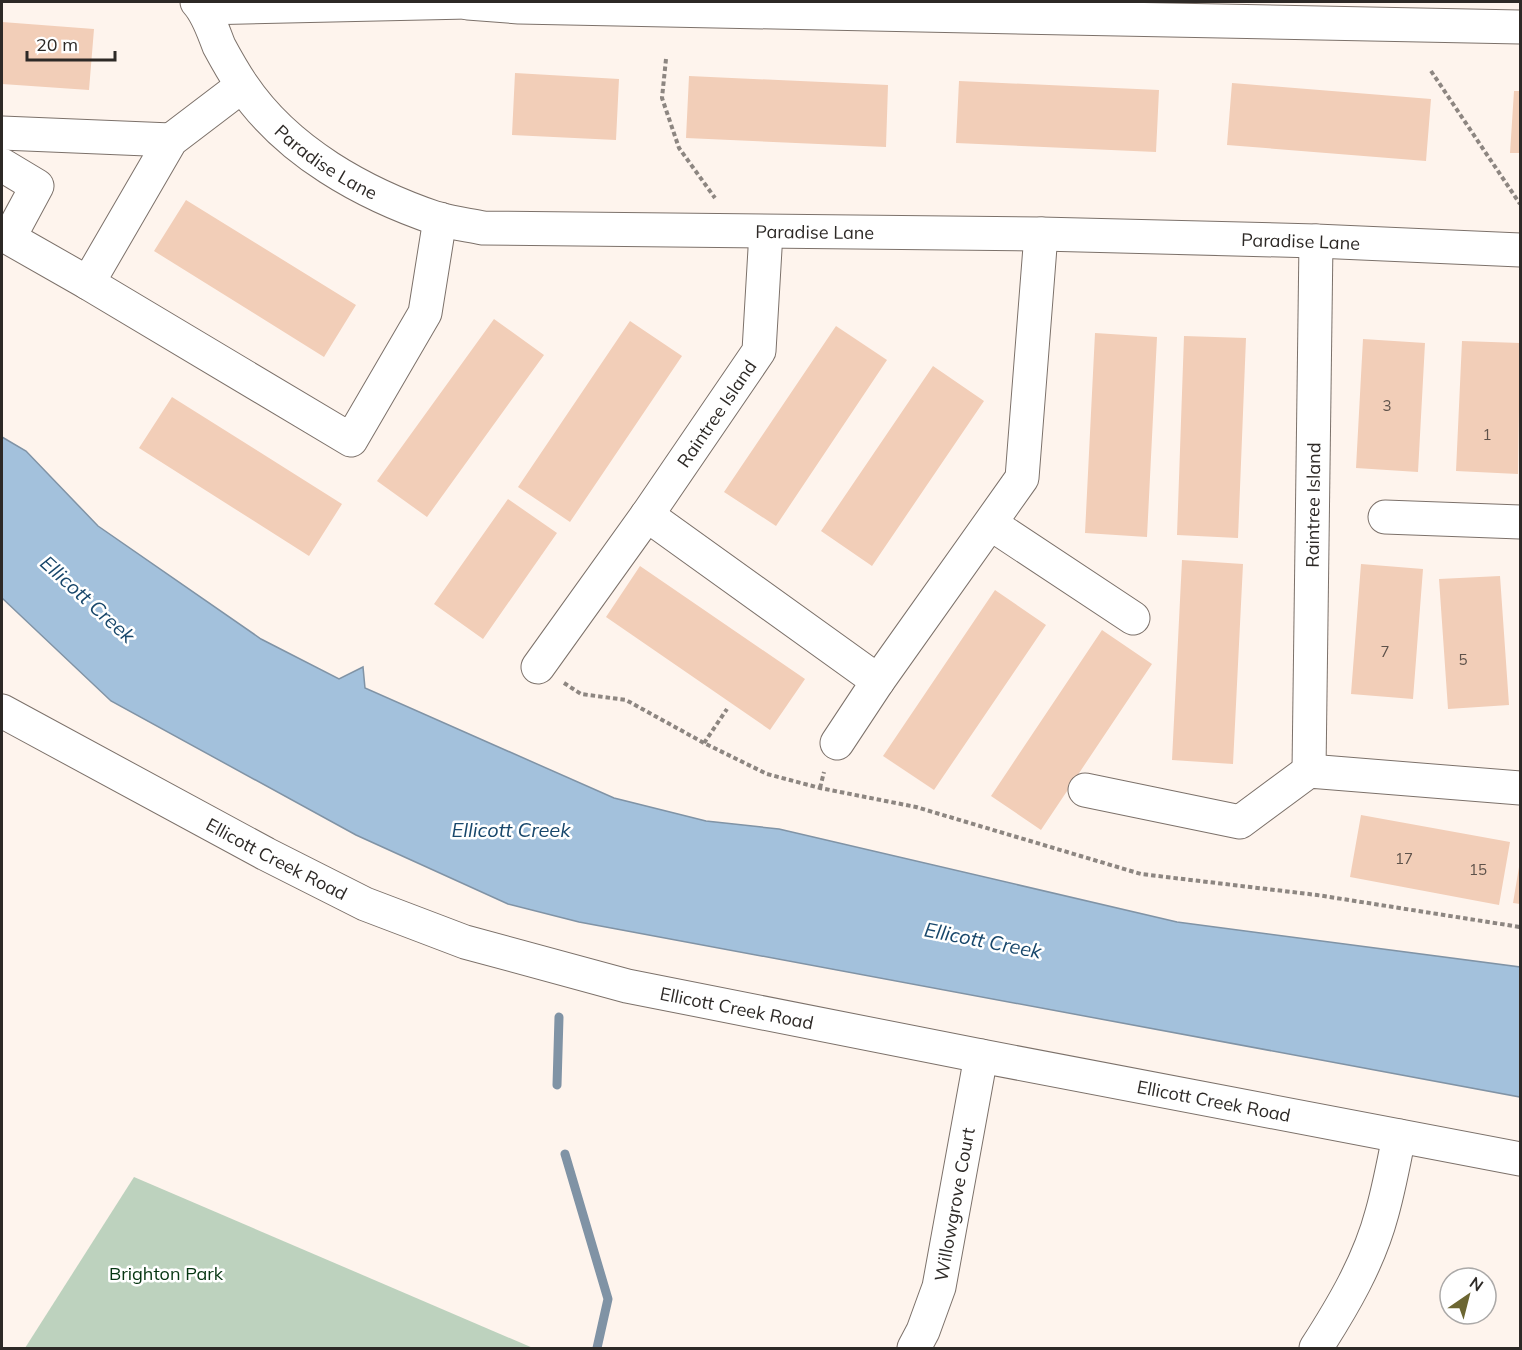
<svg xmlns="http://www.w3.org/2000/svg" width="1522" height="1350" font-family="Mulish,sans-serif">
<rect width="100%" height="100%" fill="#fef4ed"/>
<!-- green -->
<path fill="#bdd2be" d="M 134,1177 L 533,1348 L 25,1348 Z"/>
<!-- water -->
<path fill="#a3c1dc" stroke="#8093a5" stroke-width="1.5" d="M 2,437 L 26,451 L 98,526 L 261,639 L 339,679 L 363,667 L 365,688 L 614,798 L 706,821 L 779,829 L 1177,922 L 1520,967 L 1520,1097 L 579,922 L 508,904 L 356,835 L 111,701 L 2,598 Z"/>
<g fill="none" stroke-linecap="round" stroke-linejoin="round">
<!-- stream -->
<path stroke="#8093a5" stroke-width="9" d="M 557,1085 L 559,1017
M 565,1154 L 608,1299 L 597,1348"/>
</g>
<!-- building -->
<path fill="#f2ceb8" d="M 2,22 L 94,29 L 89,90 L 2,84 Z
M 515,73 L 619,79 L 616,140 L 512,135 Z
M 689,76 L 888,85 L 886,147 L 686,138 Z
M 959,81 L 1159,90 L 1156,152 L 956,143 Z
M 1232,83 L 1431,99 L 1426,161 L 1227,145 Z
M 1514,91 L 1520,91 L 1520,153 L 1510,153 Z
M 186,200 L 356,305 L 324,357 L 154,251 Z
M 494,319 L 544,355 L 427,517 L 377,481 Z
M 630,321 L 682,356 L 570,522 L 518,487 Z
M 836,326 L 887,360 L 776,526 L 724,492 Z
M 1095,333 L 1157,337 L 1147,537 L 1085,533 Z
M 1184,336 L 1246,338 L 1238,538 L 1177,535 Z
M 1363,339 L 1425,343 L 1418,472 L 1356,468 Z
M 1462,341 L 1520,343 L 1518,474 L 1456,471 Z
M 933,366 L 984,401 L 872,566 L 821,531 Z
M 172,397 L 342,504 L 309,556 L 139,448 Z
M 508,499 L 557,533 L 483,639 L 434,604 Z
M 1182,560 L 1243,564 L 1233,764 L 1172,760 Z
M 1361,564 L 1423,569 L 1413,699 L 1351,694 Z
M 640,566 L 805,679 L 770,730 L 606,617 Z
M 1500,576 L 1509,705 L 1448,709 L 1439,579 Z
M 995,590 L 1046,625 L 934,790 L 883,756 Z
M 1102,630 L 1152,664 L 1041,830 L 991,796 Z
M 1361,815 L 1510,842 L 1499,905 L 1350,877 Z
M 1519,867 L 1520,867 L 1520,904 L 1513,903 Z"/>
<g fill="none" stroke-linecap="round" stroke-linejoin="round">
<!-- minor casing -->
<g stroke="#7c716a" stroke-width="35">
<g id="minor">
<path id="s1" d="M 197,2 C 208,14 213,31 219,46 C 226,59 234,73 242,85 C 287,152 364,194 438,219 C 453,223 468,225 483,228 L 1041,234 L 1316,241 L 1520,250"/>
<path d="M 468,3 L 519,7 L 1520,27"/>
<path d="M 203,8 L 468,2"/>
<path d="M 242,86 L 171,140 L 88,283 L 351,440 L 425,313 L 440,219"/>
<path d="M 2,133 L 171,140"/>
<path d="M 2,165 L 37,186 L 9,238 L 88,283"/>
<path d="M 647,515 L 878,681 L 1022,478 L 1041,234"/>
<path d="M 1385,517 L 1520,522"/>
<path d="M 991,524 L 1133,618"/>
<path id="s2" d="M 538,667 L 647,515 L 759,351 L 766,232"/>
<path id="s3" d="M 2,711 L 266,854 L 365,904 L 465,942 L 627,986 L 981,1056 L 1520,1159"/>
<path d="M 837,743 L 878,681"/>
<path id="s4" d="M 1309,771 L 1316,241"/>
<path d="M 1085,790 L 1240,822 L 1309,771 L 1520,788"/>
<path id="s5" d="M 914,1348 L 923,1331 L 939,1287 L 981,1056"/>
<path d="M 1316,1348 C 1343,1306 1369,1262 1382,1213 C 1389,1188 1394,1162 1399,1136"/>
</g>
</g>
<!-- path -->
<path stroke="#8d8681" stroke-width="4" stroke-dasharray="4.5 3" stroke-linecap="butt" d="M 666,59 L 662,98 L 679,148 L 715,198
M 1431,71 L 1520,204
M 564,683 L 581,694 L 626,700 L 704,743 L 767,774 L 820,788 L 916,807 L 1141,874 L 1317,895 L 1520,927
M 704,743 L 727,709
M 820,788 L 824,772"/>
<!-- minor -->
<use href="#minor" stroke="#fff" stroke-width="33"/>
</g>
<g text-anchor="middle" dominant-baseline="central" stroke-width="5" stroke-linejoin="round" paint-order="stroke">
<!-- number labels -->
<g font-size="15" fill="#5e524a">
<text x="1387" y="405">3</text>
<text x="1487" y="434">1</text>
<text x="1385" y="651">7</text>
<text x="1463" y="659">5</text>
<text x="1404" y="858">17</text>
<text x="1478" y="869">15</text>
</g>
<!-- street labels -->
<g font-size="18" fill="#2d2926" stroke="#fff">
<text stroke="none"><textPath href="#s1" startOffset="210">Paradise Lane</textPath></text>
<text stroke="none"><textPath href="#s1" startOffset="714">Paradise Lane</textPath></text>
<text stroke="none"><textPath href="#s1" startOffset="1200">Paradise Lane</textPath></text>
<text stroke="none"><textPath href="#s2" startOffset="310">Raintree Island</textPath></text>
<text stroke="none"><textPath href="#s4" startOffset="266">Raintree Island</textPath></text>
<text stroke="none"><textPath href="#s3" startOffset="312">Ellicott Creek Road</textPath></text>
<text stroke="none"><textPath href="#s3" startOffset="798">Ellicott Creek Road</textPath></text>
<text stroke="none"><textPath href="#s3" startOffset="1284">Ellicott Creek Road</textPath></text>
<text stroke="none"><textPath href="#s5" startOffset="150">Willowgrove Court</textPath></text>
</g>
<!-- park labels -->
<g font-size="18" fill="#053511" stroke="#fff">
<text x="166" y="1273">Brighton Park</text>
</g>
<!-- water labels -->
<g font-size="20" font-style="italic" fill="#18476b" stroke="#fff">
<text transform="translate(88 599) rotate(42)">Ellicott Creek</text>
<text x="511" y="829">Ellicott Creek</text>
<text transform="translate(983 940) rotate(11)">Ellicott Creek</text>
</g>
</g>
<!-- border -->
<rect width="1522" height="1350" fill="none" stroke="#2d2926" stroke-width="6"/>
<!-- north arrow -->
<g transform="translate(1468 1296) rotate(35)"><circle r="28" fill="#ffffff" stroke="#aba9a8" stroke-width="1.5"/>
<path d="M0-4.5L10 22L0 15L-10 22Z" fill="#6c6632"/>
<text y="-9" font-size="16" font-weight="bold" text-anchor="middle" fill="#2d2926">N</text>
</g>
<!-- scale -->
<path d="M27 51v9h88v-9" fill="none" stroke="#2d2926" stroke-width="3"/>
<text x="36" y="51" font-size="18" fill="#2d2926" stroke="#ffffff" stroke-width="4.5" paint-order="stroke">20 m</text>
</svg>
